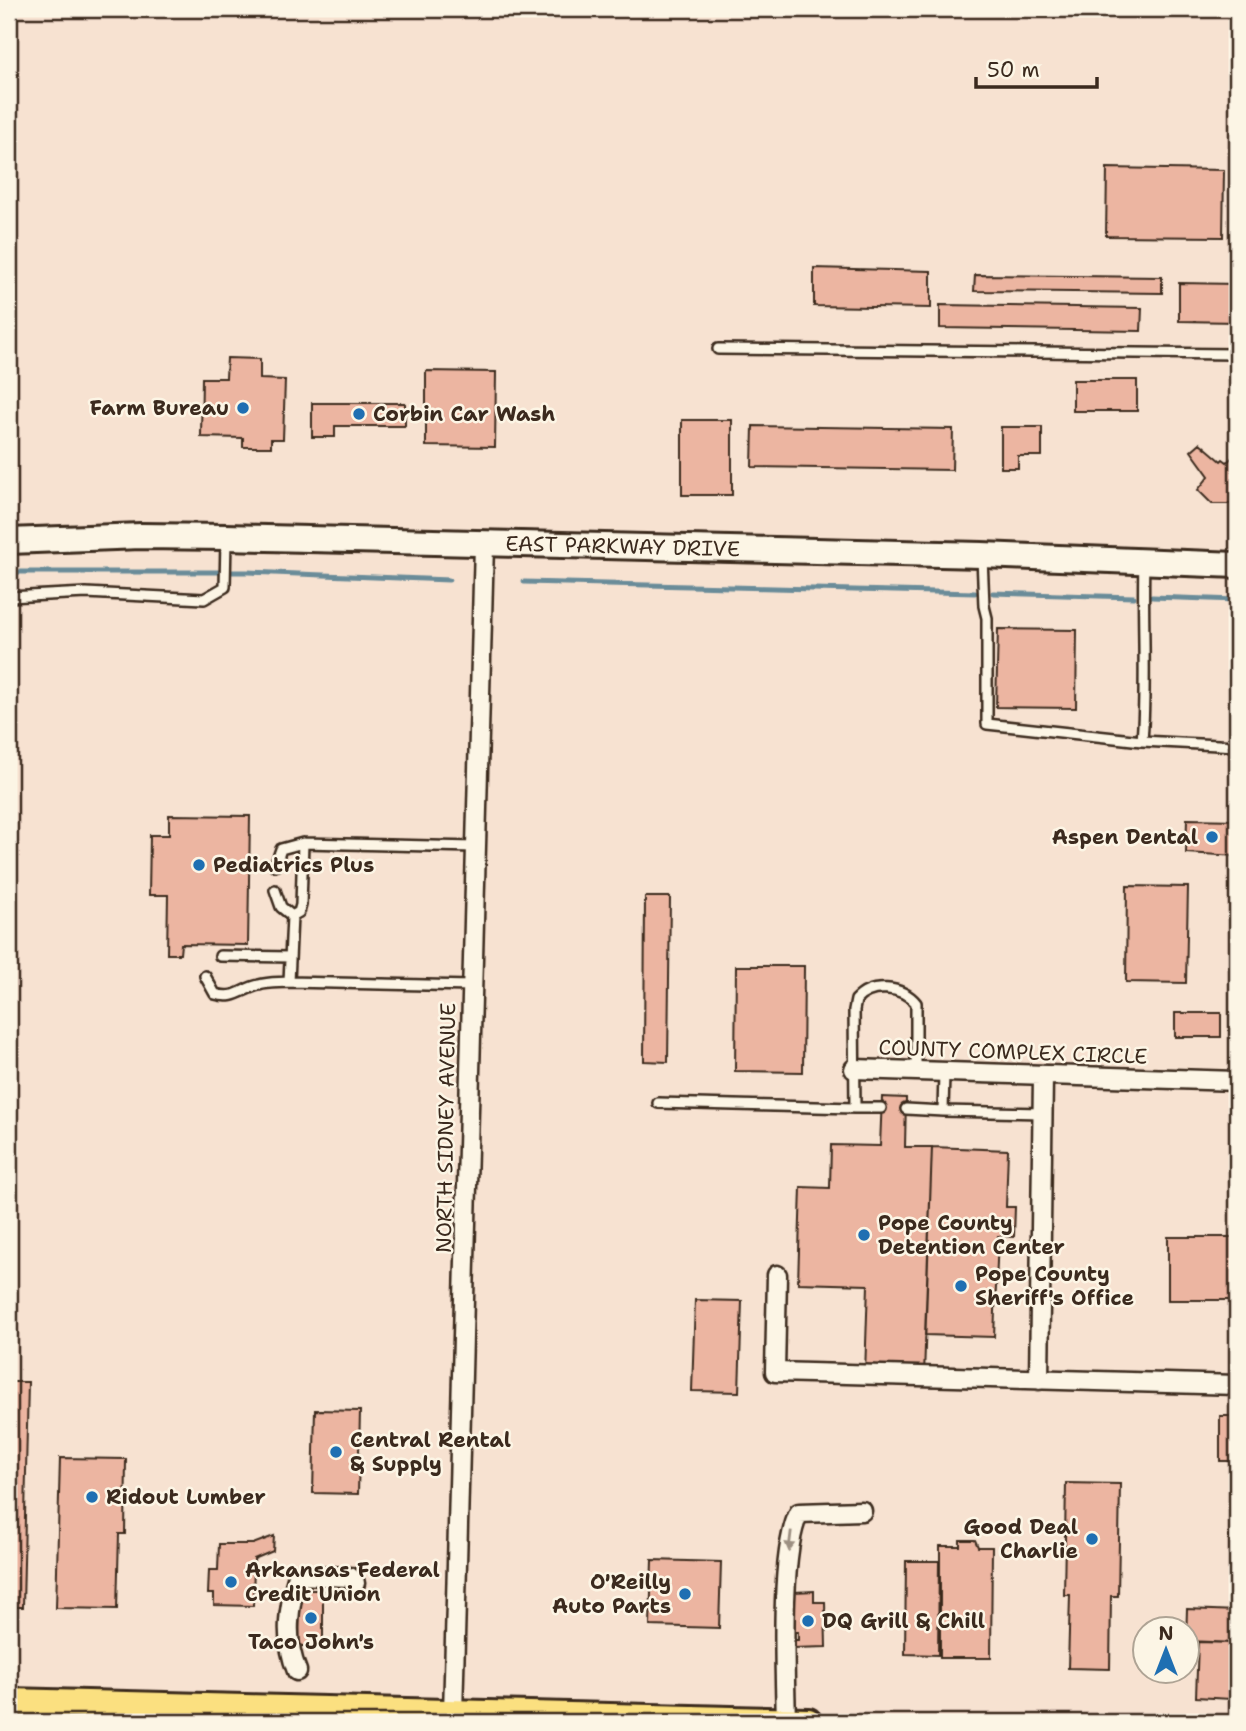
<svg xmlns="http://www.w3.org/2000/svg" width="1246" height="1731" font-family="'Shantell Sans',sans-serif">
<rect width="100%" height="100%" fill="#f7e2d1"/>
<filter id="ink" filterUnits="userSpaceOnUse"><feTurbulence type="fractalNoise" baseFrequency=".0143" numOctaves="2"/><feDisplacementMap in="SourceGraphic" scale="14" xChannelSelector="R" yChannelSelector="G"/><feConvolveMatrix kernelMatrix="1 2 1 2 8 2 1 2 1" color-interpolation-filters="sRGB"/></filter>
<g filter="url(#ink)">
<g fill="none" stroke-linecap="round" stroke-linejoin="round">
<!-- stream -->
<path stroke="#6a8c99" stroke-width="5" d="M 9,572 L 248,572 L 449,580
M 524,582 L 975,593
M 993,593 L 1134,597
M 1152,597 L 1237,600"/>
</g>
<!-- building -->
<path fill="#ecb5a1" stroke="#3b2a1e" stroke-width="2" d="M 1107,168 L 1224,170 L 1223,237 L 1106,236 Z
M 814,268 L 931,271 L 931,308 L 814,306 Z
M 975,275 L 1162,277 L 1162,293 L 974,291 Z
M 1179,283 L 1237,284 L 1237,322 L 1179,321 Z
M 940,305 L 1142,308 L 1141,331 L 940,328 Z
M 227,358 L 260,359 L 260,379 L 285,380 L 283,439 L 271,439 L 271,447 L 243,447 L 243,438 L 201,437 L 202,378 L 226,378 Z
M 426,371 L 496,372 L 495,447 L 426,446 Z
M 1073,380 L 1137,380 L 1137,411 L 1073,411 Z
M 312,403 L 405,403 L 405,426 L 335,426 L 335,437 L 312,437 Z
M 682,420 L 732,420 L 732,495 L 682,495 Z
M 753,426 L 953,429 L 952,470 L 752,467 Z
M 1001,427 L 1042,427 L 1042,456 L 1018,456 L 1018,468 L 1001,468 Z
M 1200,443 L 1221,461 L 1223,459 L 1227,462 L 1235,455 L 1237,457 L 1237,499 L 1231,504 L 1212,504 L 1198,490 L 1209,476 L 1191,451 Z
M 998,629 L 1077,630 L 1076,708 L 996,707 Z
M 169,815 L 250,816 L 248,945 L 181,944 L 180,954 L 167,954 L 168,895 L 149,895 L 150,835 L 169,835 Z
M 1187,819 L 1237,820 L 1237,856 L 1186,853 Z
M 1127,886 L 1188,887 L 1186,983 L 1126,982 Z
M 645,897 L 670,897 L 668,1062 L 644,1061 Z
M 736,966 L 804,966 L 803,1072 L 735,1071 Z
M 1175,1013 L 1221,1013 L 1221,1037 L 1175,1037 Z
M 882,1097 L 906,1098 L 905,1147 L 932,1147 L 924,1375 L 865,1374 L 868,1285 L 798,1283 L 801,1187 L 830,1188 L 831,1145 L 880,1146 Z
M 932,1147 L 1008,1150 L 1006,1207 L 1015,1207 L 1014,1237 L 998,1236 L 994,1337 L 925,1335 Z
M 1168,1237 L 1237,1237 L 1237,1300 L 1168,1300 Z
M 695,1300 L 742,1301 L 739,1392 L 692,1391 Z
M 9,1382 L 28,1382 L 23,1607 L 9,1607 Z
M 315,1410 L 360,1411 L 358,1494 L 313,1493 Z
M 1220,1416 L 1237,1416 L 1237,1461 L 1220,1461 Z
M 60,1458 L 126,1459 L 125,1534 L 119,1534 L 117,1609 L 56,1608 Z
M 1066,1483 L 1120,1484 L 1118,1596 L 1111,1596 L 1110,1669 L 1068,1668 L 1070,1595 L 1064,1595 Z
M 1230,1528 L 1237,1528 L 1237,1590 L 1230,1590 Z
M 274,1536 L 273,1551 L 254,1559 L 253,1606 L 214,1605 L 214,1594 L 208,1594 L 209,1570 L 218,1570 L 219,1544 L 253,1544 Z
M 960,1540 L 975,1540 L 978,1547 L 992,1547 L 991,1658 L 940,1658 L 940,1546 L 960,1546 Z
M 652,1560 L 721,1562 L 719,1628 L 650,1626 Z
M 906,1561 L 939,1561 L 938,1655 L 905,1654 Z
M 300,1590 L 323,1590 L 323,1646 L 299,1646 Z
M 814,1591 L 814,1602 L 825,1602 L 826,1647 L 793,1648 L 793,1640 L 798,1640 L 798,1632 L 791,1632 L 794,1592 Z
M 1187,1609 L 1237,1611 L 1237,1643 L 1186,1641 Z
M 1198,1642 L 1233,1643 L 1231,1699 L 1196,1697 Z"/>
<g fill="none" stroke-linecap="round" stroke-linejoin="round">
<!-- lane casing -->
<g stroke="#3b2a1e" stroke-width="14">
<path id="lane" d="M 718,349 L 1237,354
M 982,557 L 984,606 L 987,618 L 987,724 L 1142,741 L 1237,746
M 9,597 L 86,593 L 204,599 L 225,587 L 226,539
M 1142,741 C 1147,680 1142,622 1144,561
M 275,866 L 281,849 L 303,843 L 475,847
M 275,890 L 281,907 L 292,916 L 289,982 L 472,986
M 292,916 L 299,912 L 301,905 L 303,843
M 220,956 L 290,957
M 205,976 L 215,994 C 236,1000 241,989 259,985 C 269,982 279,983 289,982
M 658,1103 L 855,1108 L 854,1010 L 856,1000 C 871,983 902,986 916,1003 L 916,1072
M 855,1108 L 881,1108
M 906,1109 L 943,1111 L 944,1073
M 943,1111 L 1042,1113"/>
</g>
<!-- street casing -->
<g stroke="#3b2a1e" stroke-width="23">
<path id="street" d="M 854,1069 L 1237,1081
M 777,1275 L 775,1372 L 1237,1385
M 1039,1380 L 1043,1077
M 297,1671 C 284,1640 288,1608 298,1575 L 350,1577 L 355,1583
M 453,1714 L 484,544
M 100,1722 L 100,1704
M 786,1722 C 785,1674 779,1551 799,1513 L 862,1511"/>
</g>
<!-- secondary casing -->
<g stroke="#3b2a1e" stroke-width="30">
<g id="secondary">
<path id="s1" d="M 9,541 L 141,536 L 226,537 L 982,555 L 1237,565"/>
</g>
</g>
<!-- primary casing -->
<g stroke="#3b2a1e" stroke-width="32">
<path id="primary" d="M 9,1702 L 808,1722"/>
</g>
<!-- lane -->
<use href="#lane" stroke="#fcf5e5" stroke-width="9"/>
<!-- street -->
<use href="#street" stroke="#fcf5e5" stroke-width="18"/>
<!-- secondary -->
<use href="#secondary" stroke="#fcf5e5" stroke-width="24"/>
<!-- primary -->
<use href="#primary" stroke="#fbe080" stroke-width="26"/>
</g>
<!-- one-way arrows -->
<defs><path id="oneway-solid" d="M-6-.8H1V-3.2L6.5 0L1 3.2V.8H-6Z" transform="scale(1.75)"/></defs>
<use fill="#9c9082" href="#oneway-solid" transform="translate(790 1541) rotate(97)"/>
</g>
<!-- markers -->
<g fill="#1f6fb2" stroke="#fcf5e5" stroke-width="2.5">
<circle cx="243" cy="408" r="7"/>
<circle cx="359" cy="414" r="7"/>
<circle cx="1212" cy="837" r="7"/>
<circle cx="199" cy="865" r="7"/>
<circle cx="864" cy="1235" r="7"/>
<circle cx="961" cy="1286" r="7"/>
<circle cx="336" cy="1452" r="7"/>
<circle cx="92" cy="1497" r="7"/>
<circle cx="1092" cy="1539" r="7"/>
<circle cx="231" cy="1582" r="7"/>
<circle cx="685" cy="1594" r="7"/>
<circle cx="311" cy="1618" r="7"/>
<circle cx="808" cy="1621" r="7"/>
</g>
<g text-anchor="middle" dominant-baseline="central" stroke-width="5" stroke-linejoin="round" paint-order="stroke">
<!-- poi labels -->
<g font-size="21" font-weight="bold" fill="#3b2a1e" stroke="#fcf5e5" text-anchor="start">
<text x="229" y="408" text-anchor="end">Farm Bureau</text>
<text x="373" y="414">Corbin Car Wash</text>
<text x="1198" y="837" text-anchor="end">Aspen Dental</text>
<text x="213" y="865">Pediatrics Plus</text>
<text x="878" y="1223">Pope County<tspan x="878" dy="24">Detention Center</tspan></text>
<text x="975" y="1274">Pope County<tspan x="975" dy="24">Sheriff's Office</tspan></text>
<text x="350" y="1440">Central Rental<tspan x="350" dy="24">&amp; Supply</tspan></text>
<text x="106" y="1497">Ridout Lumber</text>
<text x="1078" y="1527" text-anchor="end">Good Deal<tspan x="1078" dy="24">Charlie</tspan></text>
<text x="245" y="1570">Arkansas Federal<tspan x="245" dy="24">Credit Union</tspan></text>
<text x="671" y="1582" text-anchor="end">O'Reilly<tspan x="671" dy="24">Auto Parts</tspan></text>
<text x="822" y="1621">DQ Grill &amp; Chill</text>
<text x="311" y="1642" text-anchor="middle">Taco John's</text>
</g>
<!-- street labels -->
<g font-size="21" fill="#3b2a1e" stroke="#fcf5e5">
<text stroke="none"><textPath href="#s1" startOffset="614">EAST PARKWAY DRIVE</textPath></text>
<text transform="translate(1013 1052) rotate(2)">COUNTY COMPLEX CIRCLE</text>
<text transform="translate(446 1128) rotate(-89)">NORTH SIDNEY AVENUE</text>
</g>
</g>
<!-- margin -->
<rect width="1246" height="1731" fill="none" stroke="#fcf5e5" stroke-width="35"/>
<rect x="18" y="18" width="1211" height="1696" fill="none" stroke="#3b2a1e" stroke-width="2.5" filter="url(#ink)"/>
<!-- north arrow -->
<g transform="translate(1166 1650)"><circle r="33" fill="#fcf5e5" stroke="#afa495" stroke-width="2"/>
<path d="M0-5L12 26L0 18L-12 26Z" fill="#1f6fb2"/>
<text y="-10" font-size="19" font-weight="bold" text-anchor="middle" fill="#3b2a1e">N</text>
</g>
<!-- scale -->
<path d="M976 77v10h121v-10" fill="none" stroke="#3b2a1e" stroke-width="3.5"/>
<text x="987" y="77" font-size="21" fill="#3b2a1e" stroke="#fcf5e5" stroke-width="5" paint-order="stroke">50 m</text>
</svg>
